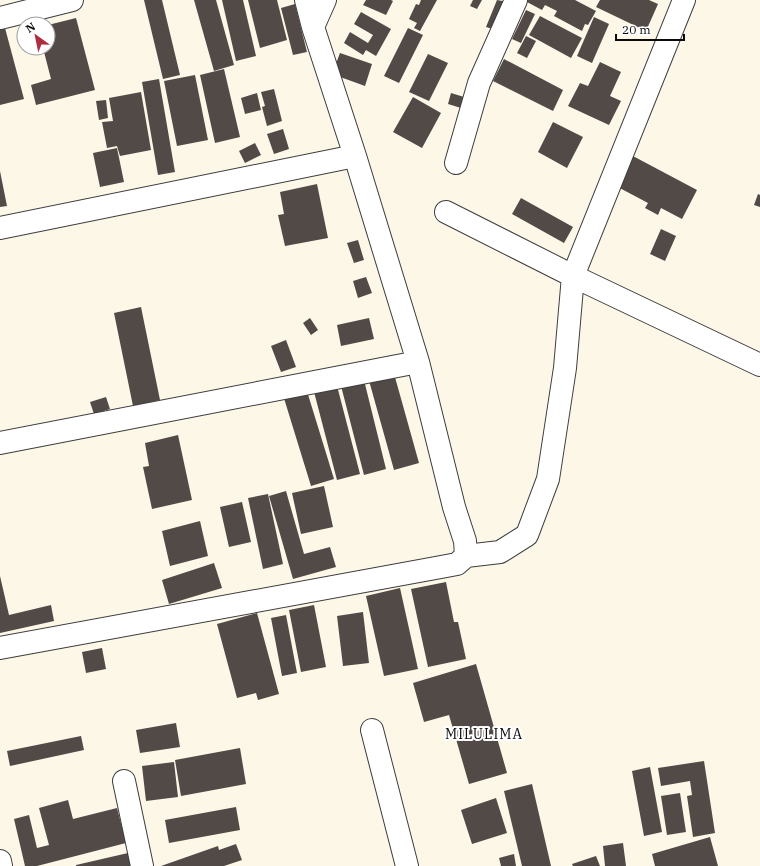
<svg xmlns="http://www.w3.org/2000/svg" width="760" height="866" font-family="'IBM Plex Serif',serif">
<rect width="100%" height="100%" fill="#fdf7e8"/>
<!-- building -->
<path fill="#514a47" d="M 144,0 L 162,0 L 180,75 L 163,79 Z
M 194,0 L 216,0 L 234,65 L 214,71 Z
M 222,0 L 243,0 L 256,56 L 236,61 Z
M 248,0 L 277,0 L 287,40 L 260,48 Z
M 366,0 L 391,0 L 393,1 L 386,15 L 363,5 Z
M 421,0 L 437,0 L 420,31 L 414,28 L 417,23 L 409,19 L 416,4 L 419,5 Z
M 473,0 L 482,0 L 477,9 L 470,6 Z
M 497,0 L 508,2 L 496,30 L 486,27 Z
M 528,0 L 575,0 L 596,11 L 588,25 L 585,24 L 582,31 L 554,16 L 557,11 L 545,5 L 542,10 L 527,2 Z
M 600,0 L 649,0 L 658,4 L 646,31 L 596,7 Z
M 295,4 L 307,52 L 293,55 L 281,8 Z
M 526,10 L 535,14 L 521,43 L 512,39 Z
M 361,12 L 391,29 L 376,56 L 366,50 L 363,55 L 344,43 L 350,32 L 368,43 L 373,35 L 354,24 Z
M 540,16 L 582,38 L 571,58 L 529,35 Z
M 594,17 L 609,24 L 592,63 L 577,56 Z
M 76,18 L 95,90 L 36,105 L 31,85 L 51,79 L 43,48 L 48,48 L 48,25 Z
M 5,28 L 24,99 L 0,105 L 0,29 Z
M 408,28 L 423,35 L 399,83 L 384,76 Z
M 526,36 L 536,41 L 527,58 L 517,53 Z
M 340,53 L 372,64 L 365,86 L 332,74 Z
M 428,54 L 448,63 L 429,101 L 409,92 Z
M 504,59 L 563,90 L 553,111 L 493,81 Z
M 600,62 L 621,72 L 610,96 L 621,101 L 609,125 L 568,106 L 580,83 L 588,86 Z
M 224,69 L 240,137 L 215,143 L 200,75 Z
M 195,75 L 208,140 L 177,146 L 164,81 Z
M 159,79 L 175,172 L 158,175 L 142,82 Z
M 274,89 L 282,121 L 267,126 L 262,107 L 265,106 L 261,92 Z
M 141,92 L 151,150 L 120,156 L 117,146 L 107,148 L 102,122 L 113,121 L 109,98 Z
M 257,93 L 261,110 L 245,114 L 241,98 Z
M 451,93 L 464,97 L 461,108 L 448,104 Z
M 413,97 L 441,113 L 422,148 L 393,132 Z
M 106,100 L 108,118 L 99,120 L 96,101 Z
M 553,122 L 583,137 L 567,168 L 538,152 Z
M 283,129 L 289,149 L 274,154 L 267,134 Z
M 255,143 L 261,155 L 245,163 L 239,151 Z
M 117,148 L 124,182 L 100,187 L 93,153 Z
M 631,155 L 697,190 L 682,219 L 661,208 L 658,215 L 645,208 L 648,203 L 614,185 Z
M 0,171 L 7,206 L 0,207 Z
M 317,184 L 328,238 L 285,246 L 278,215 L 284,214 L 280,192 Z
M 758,194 L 760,195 L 760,207 L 754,205 Z
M 521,198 L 573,227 L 564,243 L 512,214 Z
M 661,229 L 676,236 L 665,261 L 650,254 Z
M 358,240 L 364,260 L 354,263 L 347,243 Z
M 366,277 L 372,293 L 358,298 L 353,281 Z
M 141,307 L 160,400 L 133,406 L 114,313 Z
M 310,318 L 318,330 L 311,335 L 303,323 Z
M 369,318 L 374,339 L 341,346 L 337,325 Z
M 286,340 L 296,367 L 281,372 L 271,346 Z
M 393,370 L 419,463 L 394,470 L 368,377 Z
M 363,376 L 386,469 L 364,475 L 340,382 Z
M 336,382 L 360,474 L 337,480 L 313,388 Z
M 306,388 L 334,479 L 311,486 L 283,395 Z
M 106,397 L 110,409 L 94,414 L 90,402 Z
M 178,435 L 192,500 L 152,509 L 143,467 L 149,466 L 145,443 Z
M 324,486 L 333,527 L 301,534 L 292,493 Z
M 286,491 L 304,554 L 330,547 L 336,567 L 293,579 L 269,496 Z
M 268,494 L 283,564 L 263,569 L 248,498 Z
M 242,502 L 251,542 L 229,547 L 220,507 Z
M 200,521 L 208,556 L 170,566 L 162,531 Z
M 214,563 L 222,588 L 169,604 L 162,580 Z
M 0,576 L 9,615 L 51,605 L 54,621 L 0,633 Z
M 446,582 L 454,622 L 458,622 L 466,659 L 428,667 L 411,589 Z
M 400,588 L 418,669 L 384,676 L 366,596 Z
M 314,605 L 326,667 L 301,672 L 289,610 Z
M 363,612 L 369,663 L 343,666 L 337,616 Z
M 257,613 L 279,694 L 258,700 L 256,693 L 237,698 L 217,624 Z
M 286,615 L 297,673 L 282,676 L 271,618 Z
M 102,648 L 106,669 L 86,673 L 82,652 Z
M 476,664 L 507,773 L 469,784 L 449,715 L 424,722 L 413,683 Z
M 176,723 L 180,747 L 140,753 L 136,730 Z
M 81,736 L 84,750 L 10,766 L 7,751 Z
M 240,748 L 246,784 L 181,796 L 175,760 Z
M 704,761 L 715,833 L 693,837 L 687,796 L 692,795 L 690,781 L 661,786 L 658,768 Z
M 174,762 L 178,797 L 146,801 L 142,766 Z
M 650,767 L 662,832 L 644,836 L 632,771 Z
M 532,784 L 551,866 L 522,866 L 504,791 Z
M 680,793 L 686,832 L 667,835 L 661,796 Z
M 496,798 L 507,833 L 472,844 L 461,810 Z
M 68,800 L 73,819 L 117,808 L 126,843 L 37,866 L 25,866 L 14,819 L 29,815 L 37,848 L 49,845 L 39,808 Z
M 236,807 L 240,830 L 169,843 L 165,820 Z
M 710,837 L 718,866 L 655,866 L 652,854 Z
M 623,843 L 626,866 L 605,866 L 603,846 Z
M 236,844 L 242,860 L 224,866 L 161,866 L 218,846 L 219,850 Z
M 128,853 L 131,866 L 76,866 L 76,865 Z
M 514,854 L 516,866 L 501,866 L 499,858 Z
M 596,856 L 600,866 L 573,866 L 572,864 Z"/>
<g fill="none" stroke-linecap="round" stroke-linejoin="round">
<!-- minor casing -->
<g stroke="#3d3d3d" stroke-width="24">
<path id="minor" d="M 0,18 L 72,0
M 313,27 L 325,0
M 456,163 L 479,83 L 516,0
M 446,212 L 573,276 L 760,365
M 0,228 L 355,156
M 0,443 L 418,362
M 466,556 L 500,552 L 527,535 L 548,479 L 565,368 L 573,276 L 684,0
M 0,648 L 441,567 L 457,564 L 466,556 L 465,541 L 454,507 L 418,362 L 355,156 L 313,27 L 306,0
M 372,730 L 407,866
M 124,781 L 142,866
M 0,861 L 1,866"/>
</g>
<!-- minor -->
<use href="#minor" stroke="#fff" stroke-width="22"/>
</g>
<g text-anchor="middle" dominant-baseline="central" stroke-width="4" stroke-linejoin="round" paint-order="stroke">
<!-- quarter labels -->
<g font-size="14" letter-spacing="1" fill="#0a0a0a" stroke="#fff">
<text x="484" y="734">MILULIMA</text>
</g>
</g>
<!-- north arrow -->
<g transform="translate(36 36) rotate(327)"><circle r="19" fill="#ffffff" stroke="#9d9d9d"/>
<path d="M0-3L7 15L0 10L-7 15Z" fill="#ad2e41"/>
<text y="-6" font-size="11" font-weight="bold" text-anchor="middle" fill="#0a0a0a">N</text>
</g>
<!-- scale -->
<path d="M616 34v6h68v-6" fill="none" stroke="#0a0a0a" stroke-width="2"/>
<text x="622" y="34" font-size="12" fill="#0a0a0a" stroke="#ffffff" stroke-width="3" paint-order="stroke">20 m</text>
</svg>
